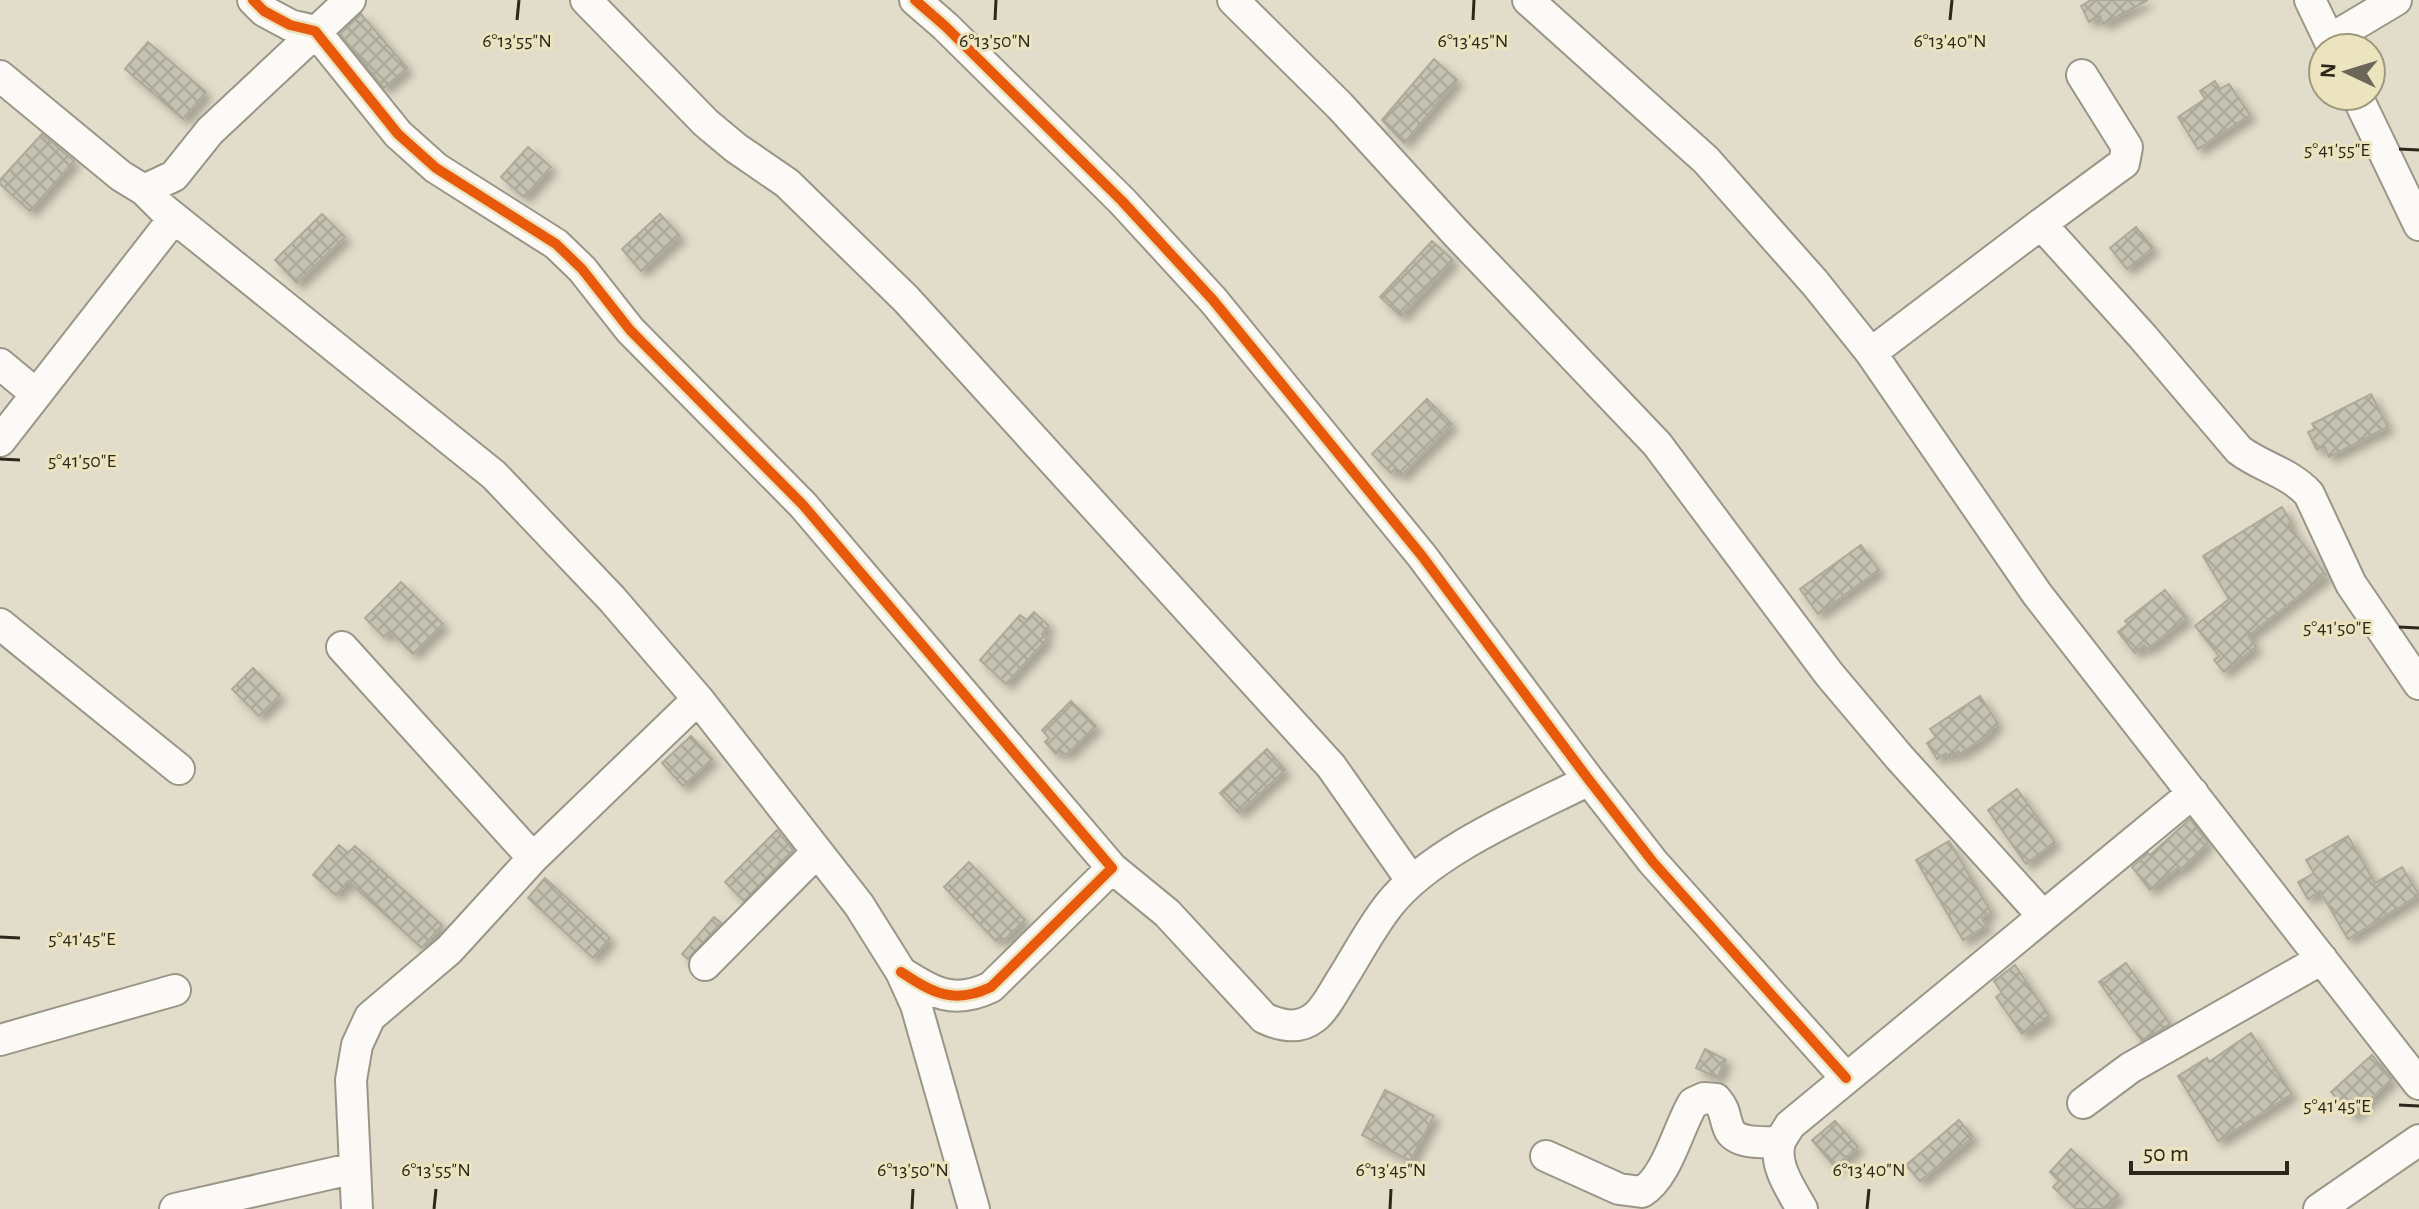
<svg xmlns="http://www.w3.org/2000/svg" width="2419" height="1209" font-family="'Alegreya Sans',sans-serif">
<defs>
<pattern id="building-cross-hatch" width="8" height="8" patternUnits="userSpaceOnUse" patternTransform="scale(2)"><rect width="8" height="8" fill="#c5c2b2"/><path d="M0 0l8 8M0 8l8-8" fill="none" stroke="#a9a798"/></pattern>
<filter id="shadow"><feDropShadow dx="6" dy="6" stdDeviation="4" flood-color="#0004"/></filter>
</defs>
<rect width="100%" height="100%" fill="#e2ddca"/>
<!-- building -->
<path fill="url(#building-cross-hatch)" stroke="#ada99a" stroke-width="2" filter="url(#shadow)" d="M 2091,0 L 2148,0 L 2103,24 L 2100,16 L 2089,22 L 2081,6 Z
M 361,14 L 407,68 L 384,88 L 340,34 Z
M 148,42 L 206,92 L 183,119 L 125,69 Z
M 1434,59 L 1457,80 L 1404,143 L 1382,120 Z
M 2215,81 L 2220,89 L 2229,84 L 2250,115 L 2198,149 L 2178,117 L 2205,99 L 2200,91 Z
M 42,134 L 74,161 L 30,211 L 0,184 L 0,180 Z
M 528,147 L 551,167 L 524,197 L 501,177 Z
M 322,214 L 345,237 L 297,283 L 275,260 Z
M 660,214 L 680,236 L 641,271 L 622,249 Z
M 2136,227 L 2153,248 L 2127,269 L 2110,248 Z
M 1432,241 L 1453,260 L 1401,316 L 1380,297 Z
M 2371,394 L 2388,427 L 2329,457 L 2324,446 L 2317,450 L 2308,432 L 2315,429 L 2312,424 Z
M 1427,399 L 1452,424 L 1401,476 L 1395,469 L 1391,473 L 1372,454 Z
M 2282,507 L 2291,522 L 2288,524 L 2326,575 L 2248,636 L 2256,647 L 2224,672 L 2214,660 L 2219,656 L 2195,626 L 2229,599 L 2203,556 Z
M 1861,545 L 1879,570 L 1818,614 L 1800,589 Z
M 401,582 L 443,624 L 413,654 L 390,631 L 384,637 L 365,618 Z
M 2165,590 L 2187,618 L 2147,649 L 2144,645 L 2135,653 L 2118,632 L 2128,624 L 2125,621 Z
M 1034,612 L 1049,626 L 1042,634 L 1047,639 L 1006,684 L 980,660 L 1020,615 L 1027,620 Z
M 253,668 L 280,695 L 259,716 L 232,689 Z
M 1980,696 L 1998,724 L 1988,731 L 1990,733 L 1960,754 L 1958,751 L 1949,757 L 1946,753 L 1937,759 L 1927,743 L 1936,737 L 1930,729 Z
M 1071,701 L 1096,726 L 1066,755 L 1060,750 L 1056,754 L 1045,742 L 1049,738 L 1042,730 Z
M 691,736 L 712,759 L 683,786 L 662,763 Z
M 1267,749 L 1285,770 L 1239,813 L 1220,793 Z
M 2017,789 L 2055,842 L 2026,864 L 1988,810 Z
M 2190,819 L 2208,843 L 2181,869 L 2179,867 L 2150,890 L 2132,867 L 2148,853 L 2150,855 Z
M 777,830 L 793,850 L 744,901 L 725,882 Z
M 2348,836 L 2375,883 L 2402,867 L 2419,895 L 2348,939 L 2320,891 L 2308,899 L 2298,882 L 2314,873 L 2306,860 Z
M 1949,841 L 1991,912 L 1982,918 L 1986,926 L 1963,940 L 1916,860 Z
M 339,845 L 348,853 L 355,846 L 442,925 L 422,948 L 348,881 L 336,895 L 313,875 Z
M 969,862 L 1025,920 L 1004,940 L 1000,937 L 996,941 L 944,887 Z
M 545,878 L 610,938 L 593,958 L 528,898 Z
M 714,917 L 721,923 L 688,959 L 682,954 Z
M 2126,963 L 2170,1024 L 2142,1041 L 2099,982 Z
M 2015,965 L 2049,1016 L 2022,1034 L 1996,997 L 2002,993 L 1994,981 Z
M 2251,1033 L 2292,1094 L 2218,1141 L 2178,1076 L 2207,1058 L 2209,1062 Z
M 1705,1049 L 1726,1060 L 1717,1078 L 1696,1068 Z
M 2372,1055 L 2392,1079 L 2353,1116 L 2331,1092 Z
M 1385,1090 L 1434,1116 L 1410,1161 L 1362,1135 Z
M 1959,1120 L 1973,1137 L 1920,1181 L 1906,1165 Z
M 1835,1121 L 1858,1147 L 1835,1167 L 1812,1140 Z
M 2071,1149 L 2119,1195 L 2105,1209 L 2076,1209 L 2053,1187 L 2059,1181 L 2050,1172 Z"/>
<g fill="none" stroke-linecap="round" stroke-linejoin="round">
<!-- minor casing -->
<g stroke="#9a9687" stroke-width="34">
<path id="minor" d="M 253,0 L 264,11 L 290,25 L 315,31 L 398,134 L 436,168 L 556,244 L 582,269 L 630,330 L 803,505 L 1112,868 L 991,987 C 954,1005 933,993 901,972
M 586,0 L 706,123 L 736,148 L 787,183 L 906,299 L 1331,766 L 1411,880
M 915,0 L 945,26 L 1122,201 L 1213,300 L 1422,556 L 1589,780 L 1653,862 L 1846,1078
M 1233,0 L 1340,106 L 1454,231 L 1657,444 L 1829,674 L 1899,757 L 2043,916
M 1528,0 L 1706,160 L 1815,283 L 1871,353 L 2037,594 L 2419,1084
M 2310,0 L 2333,48
M 2329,40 L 2396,0
M 0,76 L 121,176 L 144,190 L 174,176 L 210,131 L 350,0
M 2357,96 L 2419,225
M 144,190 L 162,208 L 494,475 L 612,599 L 698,699 L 533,858 L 449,950 L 370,1017 L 357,1045 L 351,1080 L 357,1209
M 2041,224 L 2117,168 L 2124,163 L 2127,147 L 2082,75
M 1871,353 L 2041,224 L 2143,337 L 2239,450 C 2261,467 2289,472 2309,494 L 2351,584 L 2419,684
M 0,364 L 35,393
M 0,441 L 174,218
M 0,624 L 179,769
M 342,647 L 533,858
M 698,699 L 859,905 L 901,972 L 916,1005 L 974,1209
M 1112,868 L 1167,913 L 1264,1018 C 1281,1026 1299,1030 1315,1017 C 1325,1009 1333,993 1340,982 C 1356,957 1370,929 1389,905 C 1431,851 1528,811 1589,780
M 705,965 L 817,852
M 0,1040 L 175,990
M 2083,1103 L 2130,1068 L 2322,959
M 1546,1156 L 1619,1189 L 1642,1192 C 1667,1177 1678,1128 1693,1103 L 1704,1098 L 1716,1099 C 1727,1112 1723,1115 1729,1129 C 1736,1145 1766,1142 1780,1142
M 175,1209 L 355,1168
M 1802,1209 C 1792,1191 1773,1165 1780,1142 C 1782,1137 1787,1130 1790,1125 L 2193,793
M 2319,1209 L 2419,1140"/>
</g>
<!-- minor -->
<use href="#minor" stroke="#fbfaf7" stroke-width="30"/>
<!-- cycleway casing -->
<g stroke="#ece3bf" stroke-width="15">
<path id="cycleway" d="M 253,0 L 264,11 L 290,25 L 315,31 L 398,134 L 436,168 L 556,244 L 582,269 L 630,330 L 803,505 L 1112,868 L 991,987 C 954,1005 933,993 901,972
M 915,0 L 945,26 L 1122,201 L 1213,300 L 1422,556 L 1589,780 L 1653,862 L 1846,1078"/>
</g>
<!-- cycleway -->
<use href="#cycleway" stroke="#e8590c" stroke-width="10"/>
</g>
<!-- ticks -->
<path fill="none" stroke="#2b271a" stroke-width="3" d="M 517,20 L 519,0M 995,20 L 996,0M 1473,20 L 1474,0M 1950,20 L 1952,0M 2399,149 L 2419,150M 0,459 L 20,460M 2399,627 L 2419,628M 0,937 L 20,938M 2399,1105 L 2419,1106M 434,1209 L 436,1189M 912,1209 L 913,1189M 1390,1209 L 1391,1189M 1867,1209 L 1869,1189"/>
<g font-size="20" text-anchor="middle" fill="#2b271a" stroke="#ece3bf" stroke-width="6" stroke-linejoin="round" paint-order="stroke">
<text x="517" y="47">6°13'55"N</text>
<text x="995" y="47">6°13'50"N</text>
<text x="1473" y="47">6°13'45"N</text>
<text x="1950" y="47">6°13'40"N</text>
<text x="2337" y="156">5°41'55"E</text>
<text x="82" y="467">5°41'50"E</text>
<text x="2337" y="634">5°41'50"E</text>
<text x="82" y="945">5°41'45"E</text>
<text x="2337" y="1112">5°41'45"E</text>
<text x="436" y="1176">6°13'55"N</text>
<text x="913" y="1176">6°13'50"N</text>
<text x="1391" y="1176">6°13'45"N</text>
<text x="1869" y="1176">6°13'40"N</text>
</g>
<!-- north arrow -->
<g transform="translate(2347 72) rotate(274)"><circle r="38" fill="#ece3bf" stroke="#9f987d" stroke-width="2"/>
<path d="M0-6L14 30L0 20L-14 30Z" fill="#6b6758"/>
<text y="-12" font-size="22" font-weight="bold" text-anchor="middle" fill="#2b271a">N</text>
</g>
<!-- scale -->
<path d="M2131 1161v12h156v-12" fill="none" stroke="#2b271a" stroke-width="4"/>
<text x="2143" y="1161" font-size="24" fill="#2b271a" stroke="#ece3bf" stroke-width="6" paint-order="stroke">50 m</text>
</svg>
